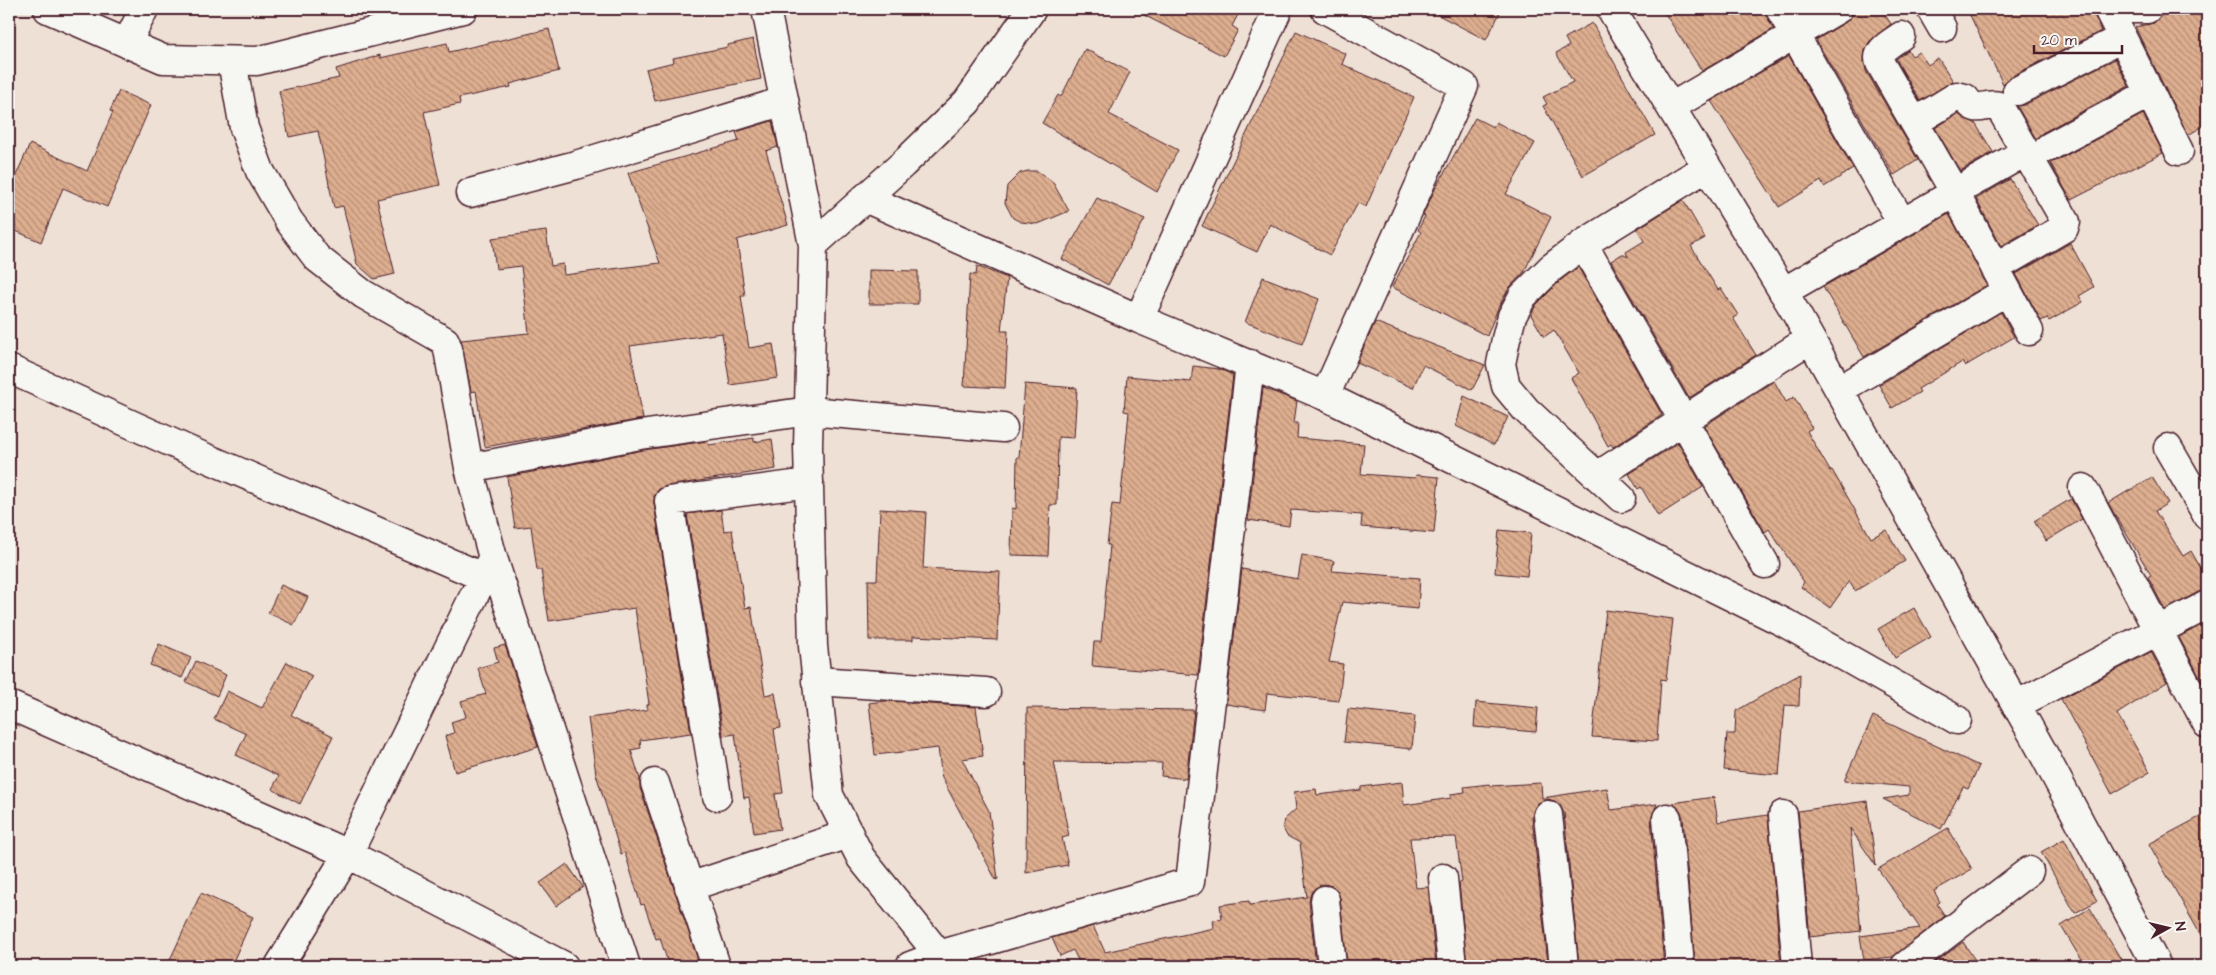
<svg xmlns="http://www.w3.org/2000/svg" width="2216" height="975" font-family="'Architects Daughter',sans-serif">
<defs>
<pattern id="building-back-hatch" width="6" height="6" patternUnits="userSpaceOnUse" patternTransform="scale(1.25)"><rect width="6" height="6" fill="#ddae8f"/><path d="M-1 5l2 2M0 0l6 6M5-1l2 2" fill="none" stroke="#b58d75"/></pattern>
</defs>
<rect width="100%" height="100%" fill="#eee0d4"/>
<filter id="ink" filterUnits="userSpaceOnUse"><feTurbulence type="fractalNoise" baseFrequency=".02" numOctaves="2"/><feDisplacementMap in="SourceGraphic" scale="10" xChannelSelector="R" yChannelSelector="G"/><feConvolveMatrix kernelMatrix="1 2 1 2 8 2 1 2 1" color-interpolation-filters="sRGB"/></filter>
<g filter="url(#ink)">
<!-- building -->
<path fill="url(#building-back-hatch)" stroke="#4a1f2b" d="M 1132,9 L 1241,9 L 1232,26 L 1238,30 L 1224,56 Z
M 1427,9 L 1502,9 L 1486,40 Z
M 1662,9 L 1764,9 L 1773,29 L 1702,71 Z
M 1854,9 L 1881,9 L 1891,24 L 1869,42 L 1865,51 L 1864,61 L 1866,71 L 1918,160 L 1894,175 L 1816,40 L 1846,22 L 1852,16 Z
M 1967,9 L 2092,9 L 2101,31 L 2010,77 L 2003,84 Z
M 2169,9 L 2207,9 L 2207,124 L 2188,135 L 2135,27 L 2154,23 L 2162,13 Z
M 1592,23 L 1655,135 L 1583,176 L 1543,106 L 1547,104 L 1543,97 L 1573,82 L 1556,53 L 1569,46 L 1565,38 Z
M 549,29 L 559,71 L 510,84 L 511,87 L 459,98 L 460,104 L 424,112 L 440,185 L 377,199 L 395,274 L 374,279 L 357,264 L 343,206 L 334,208 L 318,131 L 289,137 L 279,91 L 339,78 L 336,69 L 380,55 L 380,58 L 447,43 L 449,52 Z
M 1296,31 L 1346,54 L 1342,64 L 1414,97 L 1366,207 L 1358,203 L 1330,255 L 1270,224 L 1257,252 L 1202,226 Z
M 753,39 L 761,79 L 655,101 L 646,69 L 674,62 L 673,58 L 728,47 L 728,45 Z
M 1085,49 L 1130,72 L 1109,114 L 1178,150 L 1157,192 L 1042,123 L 1058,95 L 1061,97 Z
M 1908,50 L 1912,56 L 1919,52 L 1928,65 L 1938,58 L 1953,81 L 1920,101 L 1896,59 Z
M 1789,56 L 1853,169 L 1824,187 L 1821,181 L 1779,207 L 1711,101 Z
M 2115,59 L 2129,86 L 2042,133 L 2036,139 L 2017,106 L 2024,105 Z
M 119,91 L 151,105 L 107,207 L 63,188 L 41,242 L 9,228 L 9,191 L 30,144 L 87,171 L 113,112 L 110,111 Z
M 1958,114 L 1965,119 L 1975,123 L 1993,152 L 1960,171 L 1935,128 Z
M 2143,114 L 2163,153 L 2071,200 L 2050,162 L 2056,161 Z
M 1475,118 L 1493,127 L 1496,122 L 1535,143 L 1506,194 L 1551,217 L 1524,272 L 1509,288 L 1498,308 L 1487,336 L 1392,287 L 1421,232 L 1418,230 L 1425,216 L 1423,215 L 1435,189 Z
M 772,121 L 778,147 L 766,151 L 788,225 L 737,240 L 745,296 L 741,296 L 749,348 L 773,344 L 778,378 L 730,385 L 722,333 L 630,346 L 643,419 L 485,447 L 476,391 L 471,392 L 461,340 L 529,333 L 521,266 L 496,269 L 492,238 L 546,231 L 551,266 L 563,264 L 564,275 L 660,263 L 628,173 L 739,141 L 736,132 Z
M 1028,171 L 1037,171 L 1052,181 L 1069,211 L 1038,224 L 1021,222 L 1013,218 L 1005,203 L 1007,186 L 1020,173 Z
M 2010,179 L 2038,225 L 2001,246 L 1976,199 Z
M 1097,198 L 1145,219 L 1108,285 L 1062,259 Z
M 1683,200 L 1705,238 L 1691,246 L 1718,290 L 1721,288 L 1738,315 L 1733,318 L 1756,355 L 1689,398 L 1611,261 L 1622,254 L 1628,257 L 1626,252 L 1644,241 L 1637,229 Z
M 1949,214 L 1987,285 L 1864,357 L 1823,287 Z
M 2070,243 L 2094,287 L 2079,296 L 2083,302 L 2049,321 L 2047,318 L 2041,321 L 2016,274 Z
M 977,266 L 1007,278 L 1001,331 L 1008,331 L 1005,388 L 964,386 L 970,274 L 976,275 Z
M 1578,267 L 1662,415 L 1613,447 L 1611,444 L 1608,446 L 1571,378 L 1579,373 L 1554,330 L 1544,337 L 1531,315 L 1536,305 L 1561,280 Z
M 869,270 L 918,271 L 918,304 L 869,304 Z
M 1263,277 L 1319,299 L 1302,344 L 1245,322 Z
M 2001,312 L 2014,337 L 1965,366 L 1962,362 L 1918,389 L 1920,392 L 1892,408 L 1879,385 Z
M 1375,322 L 1485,365 L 1472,390 L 1423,365 L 1413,388 L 1357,363 Z
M 1193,366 L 1219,369 L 1233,375 L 1198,675 L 1092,666 L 1094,642 L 1101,642 L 1110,545 L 1107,545 L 1112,504 L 1120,505 L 1129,412 L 1124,411 L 1127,376 L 1191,382 Z
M 1774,381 L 1786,402 L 1794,397 L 1812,428 L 1807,431 L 1830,471 L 1832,470 L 1871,538 L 1886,530 L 1905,561 L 1855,591 L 1849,581 L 1830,608 L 1801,587 L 1804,582 L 1769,529 L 1765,532 L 1704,426 Z
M 1025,384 L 1077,388 L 1074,438 L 1058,437 L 1057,505 L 1050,505 L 1048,556 L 1011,555 L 1012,508 L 1016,509 L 1017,457 L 1019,457 Z
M 1263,388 L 1297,401 L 1294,423 L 1298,423 L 1297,438 L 1364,444 L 1361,474 L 1415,478 L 1416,475 L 1439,477 L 1434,533 L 1361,527 L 1362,515 L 1291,510 L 1289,526 L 1248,520 Z
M 1464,396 L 1508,417 L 1494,445 L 1456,426 Z
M 754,438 L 754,442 L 772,439 L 776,469 L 667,486 L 659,489 L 654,496 L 654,504 L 691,733 L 640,740 L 641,748 L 631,750 L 640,779 L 640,788 L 700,966 L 669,966 L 660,938 L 656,939 L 644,904 L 641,905 L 625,853 L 621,854 L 596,774 L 588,718 L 647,710 L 647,705 L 649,704 L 635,608 L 549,621 L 541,570 L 537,570 L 531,526 L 515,528 L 507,477 L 643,450 L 708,441 L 709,445 Z
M 1678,443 L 1703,487 L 1658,516 L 1641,487 L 1638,489 L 1629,474 Z
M 2152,477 L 2168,503 L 2155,511 L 2183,556 L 2191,551 L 2207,579 L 2207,589 L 2200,591 L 2165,610 L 2148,577 L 2151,575 L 2108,503 Z
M 2071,499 L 2082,519 L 2046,541 L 2034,521 Z
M 880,509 L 926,512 L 923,568 L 1000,572 L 997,640 L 913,636 L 913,640 L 869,640 L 868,580 L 877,580 Z
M 721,510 L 724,531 L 732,530 L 745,608 L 751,607 L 765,695 L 775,693 L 781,728 L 774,729 L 783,793 L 775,794 L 780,829 L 754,833 L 749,797 L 744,798 L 735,734 L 723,736 L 722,728 L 687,514 Z
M 1499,530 L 1531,533 L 1527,576 L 1495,573 Z
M 1302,555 L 1334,561 L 1332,571 L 1420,578 L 1418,609 L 1342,602 L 1329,662 L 1343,664 L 1339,701 L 1267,693 L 1265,710 L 1226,704 L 1242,569 L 1298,579 Z
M 281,585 L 308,597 L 294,625 L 268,613 Z
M 1914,608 L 1931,637 L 1895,658 L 1878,629 Z
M 1606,610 L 1673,619 L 1666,680 L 1661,679 L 1657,741 L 1592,737 Z
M 2207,622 L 2207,691 L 2179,637 Z
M 159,644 L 191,658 L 182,678 L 150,665 Z
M 505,645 L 538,747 L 455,772 L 445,736 L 454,733 L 451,722 L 466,717 L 461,701 L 486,694 L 478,668 L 498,662 L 494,648 Z
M 2151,652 L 2167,682 L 2117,714 L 2150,772 L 2112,794 L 2061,699 Z
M 196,661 L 226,675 L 217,696 L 186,682 Z
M 287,662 L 312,676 L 291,715 L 333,736 L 300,804 L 272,789 L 279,776 L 236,755 L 246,734 L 214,719 L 227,691 L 262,708 Z
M 1800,674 L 1799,706 L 1785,705 L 1779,775 L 1724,770 L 1727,734 L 1735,734 L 1736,711 Z
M 884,701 L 906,702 L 906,704 L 916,703 L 976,707 L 983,756 L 962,759 L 989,811 L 998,879 L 996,880 L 942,778 L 938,748 L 875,755 L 869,703 Z
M 1476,702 L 1538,708 L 1536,732 L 1474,727 Z
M 1027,708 L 1194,710 L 1186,779 L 1161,776 L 1162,763 L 1054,762 L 1069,836 L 1062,838 L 1068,865 L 1026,873 Z
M 1348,709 L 1415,716 L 1412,749 L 1344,742 Z
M 1873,716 L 1979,766 L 1968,789 L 1963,787 L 1941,829 L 1883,799 L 1909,795 L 1909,787 L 1844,781 Z
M 1402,782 L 1404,805 L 1451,798 L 1451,794 L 1465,792 L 1464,787 L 1489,784 L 1490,786 L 1541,783 L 1542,798 L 1607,788 L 1611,810 L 1657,804 L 1651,819 L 1664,966 L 1579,966 L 1564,813 L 1560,805 L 1555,801 L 1547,799 L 1538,803 L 1534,809 L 1532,817 L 1548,964 L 1529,966 L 1467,966 L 1459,883 L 1462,882 L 1456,837 L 1410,838 L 1416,888 L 1428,887 L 1436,966 L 1347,966 L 1340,898 L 1337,890 L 1332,886 L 1324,884 L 1315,888 L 1311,893 L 1309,901 L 1316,966 L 1295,966 L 1294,961 L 1268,965 L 1267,962 L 1240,966 L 1220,966 L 1219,961 L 1191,966 L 1081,966 L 1073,950 L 1060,956 L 1052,938 L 1093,926 L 1105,952 L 1214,928 L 1213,920 L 1222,919 L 1220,905 L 1249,901 L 1250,905 L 1307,897 L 1300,843 L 1287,836 L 1283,828 L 1285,819 L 1296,809 L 1294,792 L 1316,789 L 1317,795 L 1361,790 L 1361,787 Z
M 1714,797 L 1718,822 L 1768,815 L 1781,966 L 1695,966 L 1683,817 L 1679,809 L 1672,803 Z
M 1867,801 L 1876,866 L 1850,828 L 1861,931 L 1810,937 L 1798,811 Z
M 2207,813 L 2207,946 L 2149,844 Z
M 1948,828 L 1972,869 L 1934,891 L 1940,902 L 1937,904 L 1945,916 L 1893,957 L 1864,960 L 1860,936 L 1920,928 L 1878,869 Z
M 2064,839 L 2097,901 L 2075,913 L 2041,852 Z
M 567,864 L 583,887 L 556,906 L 540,883 Z
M 201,893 L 253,917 L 231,966 L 167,966 Z
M 2090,908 L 2125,966 L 2085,966 L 2061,926 Z
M 1963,942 L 1979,966 L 1930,966 Z"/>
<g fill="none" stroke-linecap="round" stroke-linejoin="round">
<!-- street casing -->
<g stroke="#4a1f2b" stroke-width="31">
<path id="street" d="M 1611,9 L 1793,308 L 2041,749 L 2157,966
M 1780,9 L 1902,223
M 1931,9 L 1942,28
M 2108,9 L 2179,151
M 2132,9 L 2147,9
M 1901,36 C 1892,43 1875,50 1880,63 L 1955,193 L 2029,331
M 127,43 L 144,9
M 232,61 L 244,128 L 260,171 L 289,221 L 317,258 L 363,294 L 445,341 L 448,349 L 469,468 L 493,558 L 626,966
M 2017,91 L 2122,38
M 1671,107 L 1838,9
M 1915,122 L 1957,96 L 1965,98 C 1978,116 1983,102 1999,106 L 2066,222 L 2064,228 L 1995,268
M 2049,147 L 2150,93
M 470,193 L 576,165 L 784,101
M 865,198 L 1139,319 L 1325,396 L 1785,623 L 1957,720
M 1583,244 L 1765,564
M 1783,292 L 2025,152
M 1139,319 L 1278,9
M 9,369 L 188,450 L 483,577
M 1839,390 L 2007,291
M 1325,396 L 1464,86 L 1325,9
M 2168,448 L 2207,515
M 469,468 L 640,435 L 809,411 L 1003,428
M 1597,476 L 1810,339
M 2083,488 L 2207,724
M 1621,498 L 1526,410 L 1506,386 L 1501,364 L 1506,339 L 1512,316 L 1523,296 L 1551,268 L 1583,244 L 1707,167
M 816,681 L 986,692
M 9,705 L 348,854 L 564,966
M 2016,705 L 2207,605
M 655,783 L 716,966
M 717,796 L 669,501 L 809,483
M 1548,815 L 1564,966
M 1783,815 L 1797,966
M 1667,818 L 1680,966
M 1443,878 L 1452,966
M 689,887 L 849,834
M 1325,900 L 1332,966
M 279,966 L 348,854 L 491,561
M 910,966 L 939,955 L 1190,882 L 1250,364
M 1905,966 L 2029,871"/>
</g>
<!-- secondary casing -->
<g stroke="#4a1f2b" stroke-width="31">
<path id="secondary" d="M 48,9 L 163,59 L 257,61 L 463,9
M 766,9 L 813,245 L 808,446 L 813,646 L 829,795 L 861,858 L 948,966
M 813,245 L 903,164 L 967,102 L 1032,9"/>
</g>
<!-- street -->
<use href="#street" stroke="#f6f6f2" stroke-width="28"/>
<!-- secondary -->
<use href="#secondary" stroke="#f6f6f2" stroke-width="28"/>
</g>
</g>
<!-- margin -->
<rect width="2216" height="975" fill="none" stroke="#f6f6f2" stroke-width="30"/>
<rect x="15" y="15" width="2186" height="945" fill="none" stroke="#4a1f2b" stroke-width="2" filter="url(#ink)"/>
<!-- north arrow -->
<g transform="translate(2168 928) rotate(82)" stroke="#f6f6f2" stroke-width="4" paint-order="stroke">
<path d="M0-4L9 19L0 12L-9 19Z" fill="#4a1f2b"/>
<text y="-8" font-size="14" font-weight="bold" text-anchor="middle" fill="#4a1f2b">N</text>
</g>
<!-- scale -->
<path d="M2034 45v8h88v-8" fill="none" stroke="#4a1f2b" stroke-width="2.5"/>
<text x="2041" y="45" font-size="15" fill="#4a1f2b" stroke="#f6f6f2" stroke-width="4" paint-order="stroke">20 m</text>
</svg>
